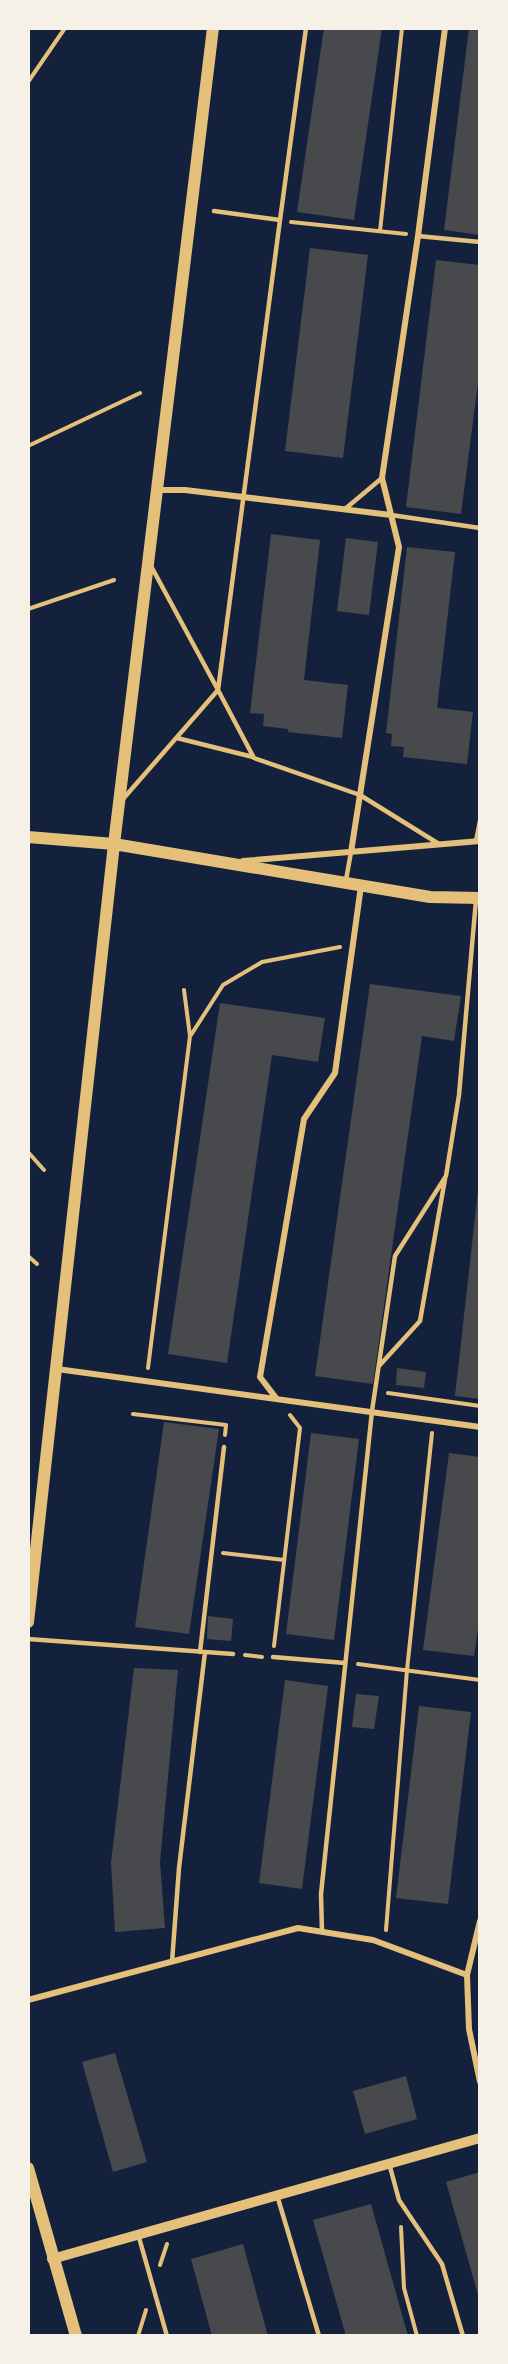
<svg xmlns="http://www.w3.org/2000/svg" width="508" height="2364" font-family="'Noto Serif',serif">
<rect width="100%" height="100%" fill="#14213d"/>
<!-- building -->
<path fill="#48494c" d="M 324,28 L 382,28 L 354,220 L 297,212 Z
M 469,28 L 480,28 L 480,235 L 444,230 Z
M 310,248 L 368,255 L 343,458 L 285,451 Z
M 436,260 L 480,265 L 480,368 L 461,514 L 406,507 Z
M 271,534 L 320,540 L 304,680 L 348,685 L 342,738 L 288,732 L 288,729 L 263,726 L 264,714 L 250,713 Z
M 346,538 L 378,542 L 369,615 L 337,611 Z
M 407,547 L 455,552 L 437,708 L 473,712 L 467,764 L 403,757 L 404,747 L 391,746 L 392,734 L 386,733 Z
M 370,984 L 461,996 L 454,1041 L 422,1036 L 373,1384 L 315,1376 Z
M 220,1003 L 325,1018 L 318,1062 L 272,1055 L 227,1363 L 168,1354 Z
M 478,1190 L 480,1190 L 480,1399 L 455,1396 Z
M 397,1368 L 426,1372 L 424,1388 L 396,1385 Z
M 164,1422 L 219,1429 L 189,1634 L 135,1627 Z
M 311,1433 L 359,1439 L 334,1640 L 286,1634 Z
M 449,1453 L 480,1457 L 480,1614 L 474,1656 L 423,1650 Z
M 208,1616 L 233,1619 L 231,1641 L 207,1639 Z
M 134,1668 L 178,1670 L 160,1862 L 165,1928 L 115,1932 L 111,1863 Z
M 285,1680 L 328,1686 L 302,1889 L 259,1883 Z
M 356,1694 L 379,1696 L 374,1729 L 352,1727 Z
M 419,1706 L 471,1712 L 448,1904 L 396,1898 Z
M 115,2053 L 147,2162 L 113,2172 L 82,2062 Z
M 406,2076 L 417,2119 L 365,2134 L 353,2091 Z
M 480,2172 L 480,2297 L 479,2298 L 446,2182 Z
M 371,2204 L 408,2336 L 346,2336 L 313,2220 Z
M 243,2244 L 268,2336 L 212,2336 L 191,2259 Z"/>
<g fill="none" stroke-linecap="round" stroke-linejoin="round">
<!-- path -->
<path stroke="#e5c07b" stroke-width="4" d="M 28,82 L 65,28
M 291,222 L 406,234
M 380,231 L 402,28
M 28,339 L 28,371
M 28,446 L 140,393
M 28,609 L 114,580
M 191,1035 L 223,985 L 262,962 L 340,947
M 28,1152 L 44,1170
M 28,1256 L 37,1264
M 148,1368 L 190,1036 L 184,990
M 388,1393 L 480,1406
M 133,1414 L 226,1425 L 225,1435
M 223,1553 L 284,1560
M 274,1646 L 300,1428 L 290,1415
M 245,1655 L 262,1657
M 358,1664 L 480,1680
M 386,1930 L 407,1670 L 432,1433
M 401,2227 L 404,2288 L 417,2336
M 160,2265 L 167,2244
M 138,2336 L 146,2310"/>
<!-- service -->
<path stroke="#e5c07b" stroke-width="4.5" d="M 214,211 L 280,220 L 306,28
M 280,220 L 218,690 L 254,758 L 360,795 L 439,844
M 418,236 L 480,242
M 345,509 L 382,478
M 391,515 L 480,528
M 177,738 L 253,757
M 123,799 L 218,690 L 151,566
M 476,841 L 480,821
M 346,880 L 351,852
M 379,1366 L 420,1321 L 445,1179
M 28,1639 L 233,1654
M 200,1652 L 224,1447
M 273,1657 L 345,1663
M 322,1932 L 321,1894 L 372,1411 L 395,1256 L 446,1176 L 459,1095 L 476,900
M 172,1962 L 179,1868 L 205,1652
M 389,2163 L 399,2200 L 442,2264 L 463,2336
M 277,2195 L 319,2336
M 138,2234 L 167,2336"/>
<!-- pedestrian -->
<path stroke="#e5c07b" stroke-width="5" d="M 28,29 L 29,28"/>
<!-- minor -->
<path stroke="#e5c07b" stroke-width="6" d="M 157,490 L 185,490 L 391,515
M 351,852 L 399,547 L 382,478 L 418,236 L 445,28
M 243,861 L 480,841
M 57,1369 L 480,1427
M 276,1398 L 260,1377 L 304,1119 L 335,1073 L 361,886
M 480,1921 L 467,1975 L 469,2029 L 480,2082
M 28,2000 L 298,1928 L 373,1940 L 467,1975"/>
<!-- tertiary -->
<path stroke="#e5c07b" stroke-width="10" d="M 52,2259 L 480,2138"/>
<!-- secondary -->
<path stroke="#e5c07b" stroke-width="12" d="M 28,837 L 114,844 L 430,897 L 480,898
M 28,1622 L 114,844 L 213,28
M 28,2168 L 76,2336"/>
</g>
<!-- border -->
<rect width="508" height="2364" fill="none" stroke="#f6f1e7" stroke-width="60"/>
</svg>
